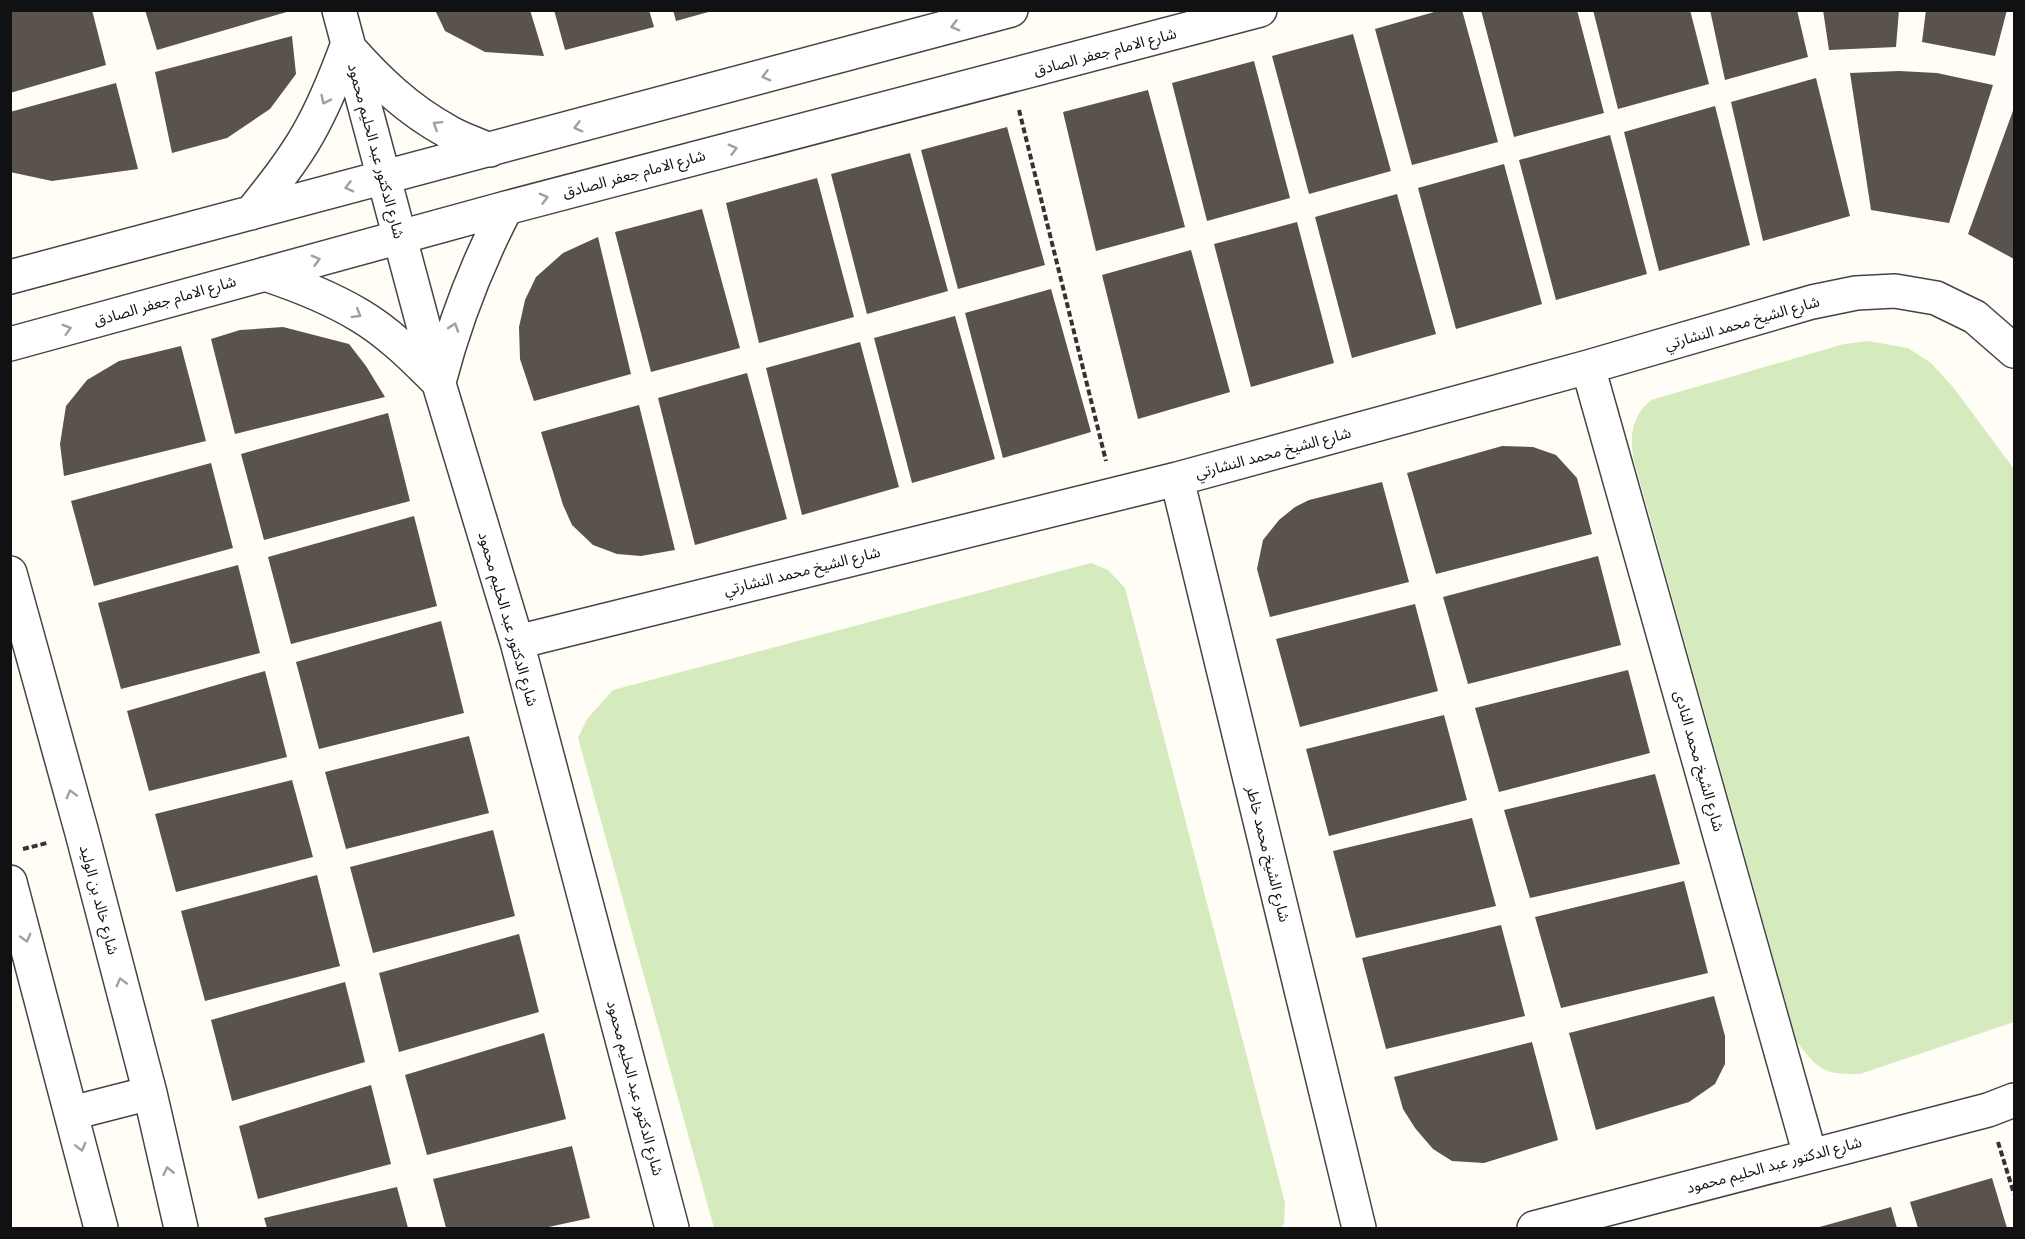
<svg xmlns="http://www.w3.org/2000/svg" width="2025" height="1239" font-family="'Roboto Serif','Noto Sans Arabic',serif">
<rect width="100%" height="100%" fill="#fffdf5"/>
<!-- green -->
<path fill="#d5ebbd" d="M 1868,341 L 1908,348 L 1931,363 L 1953,387 L 2014,469 L 2014,1022 L 1860,1074 C 1825,1075 1818,1070 1797,1042 L 1633,457 C 1630,434 1632,416 1651,400 L 1844,344 Z
M 1091,563 L 1108,570 L 1125,588 L 1285,1203 L 1284,1224 L 1280,1228 L 714,1228 L 578,738 L 587,719 L 613,690 Z"/>
<!-- building -->
<path fill="#5a524d" d="M 10,10 L 92,10 L 106,65 L 10,93 Z
M 145,10 L 290,10 L 290,11 L 157,50 Z
M 435,10 L 530,10 L 544,56 L 485,52 L 445,31 Z
M 554,10 L 649,10 L 654,27 L 565,50 Z
M 673,10 L 712,10 L 712,11 L 676,21 Z
M 1441,10 L 1462,10 L 1498,142 L 1412,165 L 1375,29 Z
M 1481,10 L 1577,10 L 1604,113 L 1514,137 Z
M 1593,10 L 1690,10 L 1709,84 L 1618,109 Z
M 1710,10 L 1797,10 L 1808,57 L 1725,80 Z
M 1823,10 L 1899,10 L 1896,47 L 1829,50 Z
M 1926,10 L 2007,10 L 1995,56 L 1922,42 Z
M 1353,34 L 1391,171 L 1309,194 L 1272,56 Z
M 292,36 L 296,74 L 270,109 L 227,138 L 172,153 L 155,72 Z
M 1254,61 L 1290,198 L 1207,221 L 1172,83 Z
M 1899,71 L 1937,73 L 1993,85 L 1949,223 L 1871,210 L 1850,73 Z
M 1816,78 L 1850,216 L 1763,241 L 1731,102 Z
M 116,83 L 138,169 L 52,181 L 10,172 L 10,112 Z
M 1148,90 L 1185,227 L 1096,251 L 1063,112 Z
M 1715,106 L 1750,245 L 1659,271 L 1624,132 Z
M 2014,108 L 2014,259 L 1968,234 Z
M 1007,127 L 1045,265 L 958,289 L 921,150 Z
M 1610,135 L 1647,274 L 1556,300 L 1519,160 Z
M 910,153 L 948,291 L 867,314 L 831,174 Z
M 1504,164 L 1542,304 L 1456,329 L 1418,188 Z
M 817,178 L 854,317 L 759,343 L 726,203 Z
M 1397,194 L 1436,334 L 1352,358 L 1315,217 Z
M 702,209 L 740,348 L 651,372 L 615,232 Z
M 1297,222 L 1334,363 L 1251,387 L 1214,244 Z
M 598,237 L 631,374 L 534,401 L 520,359 L 519,327 L 525,300 L 536,277 L 563,253 Z
M 1191,250 L 1230,392 L 1138,419 L 1102,275 Z
M 1051,289 L 1091,432 L 1003,458 L 965,313 Z
M 955,316 L 995,459 L 912,483 L 874,338 Z
M 283,327 L 349,344 L 366,366 L 385,397 L 235,434 L 211,339 L 240,330 Z
M 860,342 L 899,487 L 802,515 L 766,368 Z
M 181,346 L 206,441 L 64,476 L 60,444 L 66,406 L 87,380 L 119,361 Z
M 747,373 L 787,519 L 695,545 L 658,398 Z
M 639,405 L 675,550 L 641,556 L 617,554 L 593,545 L 572,525 L 563,505 L 541,432 Z
M 388,413 L 410,501 L 264,540 L 241,454 Z
M 1502,446 L 1533,447 L 1556,455 L 1577,478 L 1592,534 L 1436,574 L 1407,473 Z
M 211,463 L 233,548 L 94,586 L 71,501 Z
M 1382,482 L 1409,582 L 1270,617 L 1257,569 L 1263,540 L 1279,520 L 1295,507 L 1309,500 Z
M 414,516 L 437,606 L 291,644 L 268,557 Z
M 1598,556 L 1621,645 L 1468,684 L 1443,597 Z
M 238,565 L 260,653 L 121,689 L 98,603 Z
M 1415,604 L 1438,691 L 1300,727 L 1276,639 Z
M 441,621 L 464,713 L 319,749 L 296,662 Z
M 1628,670 L 1650,753 L 1499,792 L 1475,708 Z
M 265,671 L 287,757 L 149,791 L 127,711 Z
M 1444,715 L 1467,800 L 1329,836 L 1306,749 Z
M 469,736 L 489,813 L 346,849 L 325,772 Z
M 1655,774 L 1680,864 L 1530,898 L 1504,810 Z
M 292,780 L 313,857 L 176,892 L 155,814 Z
M 1472,818 L 1496,906 L 1356,938 L 1333,851 Z
M 493,830 L 515,916 L 373,953 L 350,867 Z
M 317,875 L 340,966 L 205,1001 L 181,911 Z
M 1684,881 L 1708,973 L 1561,1008 L 1535,917 Z
M 1501,925 L 1525,1016 L 1386,1049 L 1362,958 Z
M 519,934 L 539,1012 L 399,1052 L 379,973 Z
M 345,982 L 365,1062 L 232,1101 L 211,1020 Z
M 1714,996 L 1725,1036 L 1725,1064 L 1715,1084 L 1689,1102 L 1596,1130 L 1569,1033 Z
M 544,1033 L 566,1119 L 427,1155 L 405,1075 Z
M 1532,1042 L 1558,1140 L 1484,1163 L 1452,1161 L 1433,1149 L 1415,1128 L 1403,1109 L 1394,1077 Z
M 371,1085 L 391,1164 L 258,1199 L 239,1126 Z
M 572,1146 L 590,1218 L 544,1228 L 446,1228 L 433,1179 Z
M 1992,1178 L 2007,1228 L 1918,1228 L 1910,1202 Z
M 397,1187 L 408,1228 L 267,1228 L 264,1218 Z
M 1891,1207 L 1897,1228 L 1816,1228 Z"/>
<g fill="none" stroke-linecap="round" stroke-linejoin="round">
<!-- minor casing -->
<g stroke="#444" stroke-width="36">
<path id="minor" d="M 339,10 L 439,384 L 517,642 L 672,1228
M 251,213 C 271,188 292,162 308,134 C 324,106 336,76 347,46 C 377,80 407,109 447,131 C 460,139 476,144 490,150
M 265,274 C 298,285 329,297 359,315 C 388,332 413,357 437,381
M 10,277 L 1011,10
M 10,344 L 506,208 L 1260,10
M 1588,367 L 1810,1155
M 439,382 C 455,320 477,264 506,208
M 1177,479 L 1359,1228
M 10,573 L 82,833 L 150,1093 L 181,1228
M 517,642 L 1177,479 L 1588,367 L 1812,302 L 1856,293 L 1895,291 L 1936,298 L 1975,317 L 2014,351
M 10,882 L 101,1228
M 72,1113 L 150,1093
M 1534,1228 L 1988,1110 L 2014,1100"/>
</g>
<!-- path -->
<path stroke="#333" stroke-width="4" stroke-dasharray="6 3" stroke-linecap="butt" d="M 1019,110 L 1106,461
M 23,849 L 47,843
M 1998,1142 L 2014,1194"/>
<!-- minor -->
<use href="#minor" stroke="#fff" stroke-width="33"/>
</g>
<!-- one-way arrows -->
<defs><path id="oneway-chevron" d="M-2-3.5L2.5 0L-2 3.5" fill="none" stroke-width="1.6" stroke-linecap="round" stroke-linejoin="round" transform="scale(1.5)"/></defs>
<g stroke="#a0a0a0">
<use href="#oneway-chevron" transform="translate(955 26) rotate(165)"/>
<use href="#oneway-chevron" transform="translate(766 76) rotate(165)"/>
<use href="#oneway-chevron" transform="translate(325 100) rotate(116)"/>
<use href="#oneway-chevron" transform="translate(437 125) rotate(-148)"/>
<use href="#oneway-chevron" transform="translate(578 127) rotate(165)"/>
<use href="#oneway-chevron" transform="translate(733 149) rotate(-15)"/>
<use href="#oneway-chevron" transform="translate(349 187) rotate(165)"/>
<use href="#oneway-chevron" transform="translate(544 198) rotate(-15)"/>
<use href="#oneway-chevron" transform="translate(316 260) rotate(-15)"/>
<use href="#oneway-chevron" transform="translate(357 314) rotate(31)"/>
<use href="#oneway-chevron" transform="translate(454 327) rotate(-71)"/>
<use href="#oneway-chevron" transform="translate(67 329) rotate(-16)"/>
<use href="#oneway-chevron" transform="translate(71 794) rotate(-105)"/>
<use href="#oneway-chevron" transform="translate(26 938) rotate(75)"/>
<use href="#oneway-chevron" transform="translate(121 982) rotate(-105)"/>
<use href="#oneway-chevron" transform="translate(81 1147) rotate(76)"/>
<use href="#oneway-chevron" transform="translate(168 1171) rotate(-103)"/>
</g>
<g text-anchor="middle" dominant-baseline="central" stroke-width="6" stroke-linejoin="round" paint-order="stroke">
<!-- street labels -->
<g font-size="15" fill="#111" stroke="#fff">
<text transform="translate(1105 52) rotate(-15)">شارع الامام جعفر الصادق</text>
<text transform="translate(376 151) rotate(75)">شارع الدكتور عبد الحليم محمود</text>
<text transform="translate(634 174) rotate(-15)">شارع الامام جعفر الصادق</text>
<text transform="translate(165 301) rotate(-16)">شارع الامام جعفر الصادق</text>
<text transform="translate(1742 323) rotate(-16)">شارع الشيخ محمد النشارتي</text>
<text transform="translate(1273 453) rotate(-15)">شارع الشيخ محمد النشارتي</text>
<text transform="translate(802 571) rotate(-14)">شارع الشيخ محمد النشارتي</text>
<text transform="translate(508 619) rotate(74)">شارع الدكتور عبد الحليم محمود</text>
<text transform="translate(1699 761) rotate(74)">شارع الشيخ محمد النادى</text>
<text transform="translate(1268 854) rotate(76)">شارع الشيخ محمد خاطر</text>
<text transform="translate(99 900) rotate(75)">شارع خالد بن الوليد</text>
<text transform="translate(635 1088) rotate(75)">شارع الدكتور عبد الحليم محمود</text>
<text transform="translate(1774 1165) rotate(-15)">شارع الدكتور عبد الحليم محمود</text>
</g>
</g>
<!-- border -->
<rect width="2025" height="1239" fill="none" stroke="#111111" stroke-width="24"/>
</svg>
